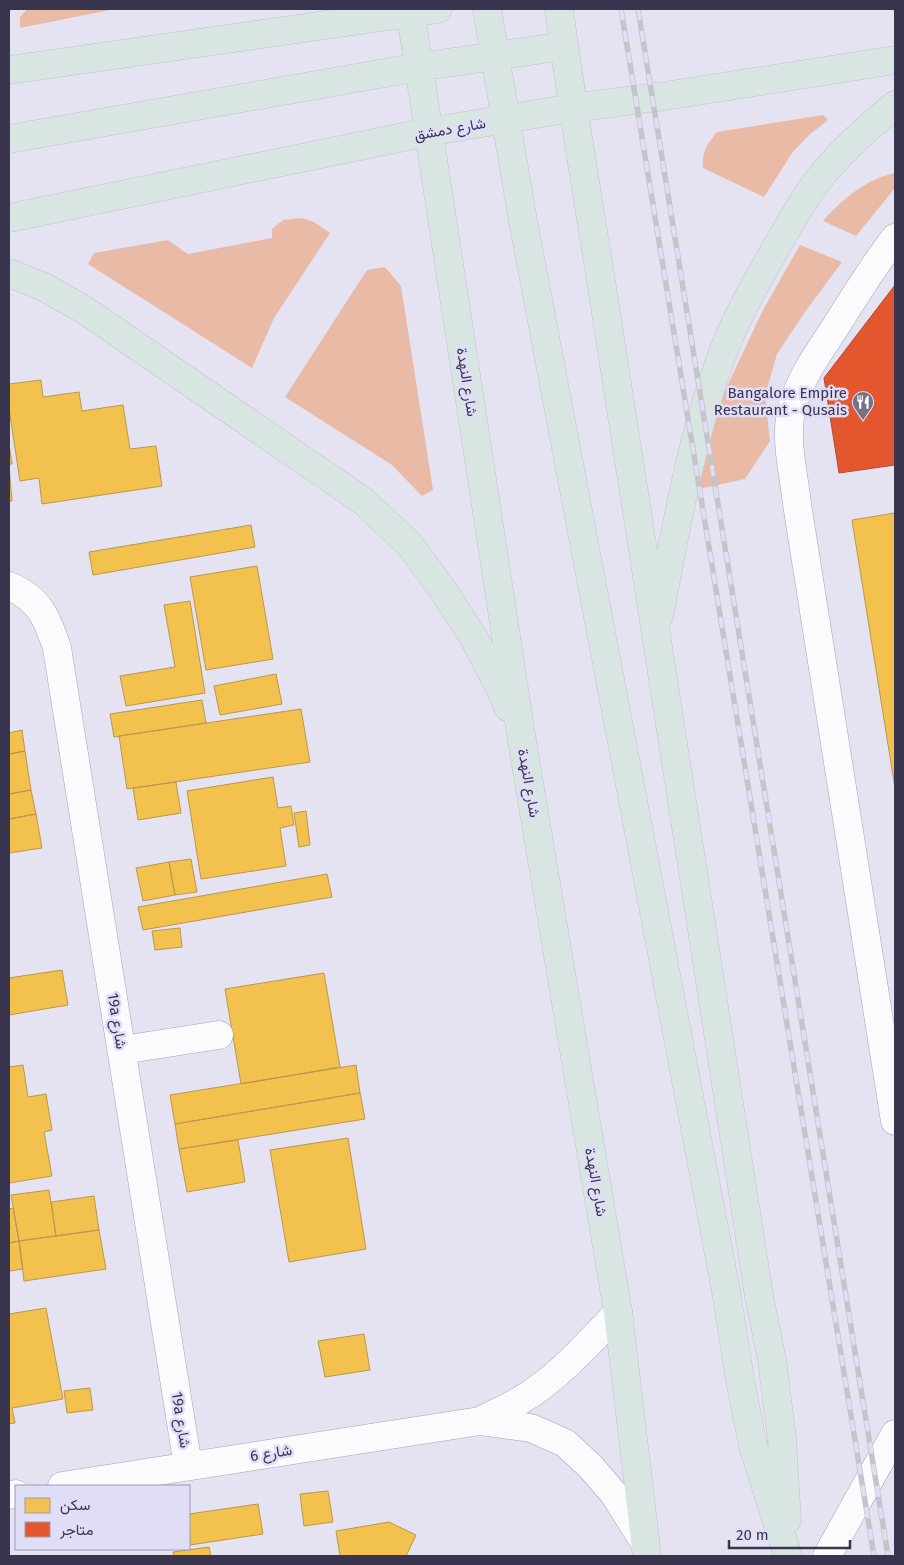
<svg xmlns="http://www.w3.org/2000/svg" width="904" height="1565" font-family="'Fira Sans',Vazirmatn,sans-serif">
<rect width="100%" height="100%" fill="#e5e3f1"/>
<!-- green -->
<path fill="#e9baa6" d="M 27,9 L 115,9 L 20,28 L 20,17 Z
M 823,115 L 828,120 L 809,135 L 792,153 L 764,197 L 703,168 C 701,153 708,143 717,132 Z
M 895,173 L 895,188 L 856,236 L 823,221 C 841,200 868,178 895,173 Z
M 302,218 L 314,222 L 330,233 L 274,318 L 252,368 L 88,264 L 94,253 L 168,240 L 188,254 L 272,238 L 272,229 L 283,220 Z
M 800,245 L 842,262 L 805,312 L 777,354 L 765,396 L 770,441 L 745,479 L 694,490 L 722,397 L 763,310 Z
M 385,267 L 401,286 L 433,490 L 422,496 L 392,465 L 285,397 L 367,270 Z"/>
<!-- homes -->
<path fill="#f2c14e" stroke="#ba974e" d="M 41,380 L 43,397 L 79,392 L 82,411 L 123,405 L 130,449 L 156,446 L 162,486 L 42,504 L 39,478 L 20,481 L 9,409 L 9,384 Z
M 9,444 L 12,464 L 9,464 Z
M 9,466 L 12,501 L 9,501 Z
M 895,513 L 895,788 L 852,520 Z
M 251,525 L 255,547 L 93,575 L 89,552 Z
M 257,566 L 273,659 L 206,670 L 190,577 Z
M 190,601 L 205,693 L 126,706 L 120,676 L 175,667 L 164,605 Z
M 276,674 L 282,704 L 220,715 L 214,686 Z
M 202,700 L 206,723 L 114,737 L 110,714 Z
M 301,709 L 310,762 L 127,789 L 119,736 Z
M 22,730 L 25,751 L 9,754 L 9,733 Z
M 25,751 L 31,790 L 9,794 L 9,754 Z
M 273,777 L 278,808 L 291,806 L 294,825 L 280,828 L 286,866 L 201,879 L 187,791 Z
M 176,782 L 181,813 L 138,820 L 133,788 Z
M 31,790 L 36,814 L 9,819 L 9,794 Z
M 306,811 L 310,845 L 299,847 L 294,813 Z
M 36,814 L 42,848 L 9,853 L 9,819 Z
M 191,859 L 197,892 L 175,895 L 169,862 Z
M 169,862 L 175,895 L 143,901 L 136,868 Z
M 327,874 L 332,897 L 143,930 L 138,907 Z
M 180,928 L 182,947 L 155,950 L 152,931 Z
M 62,970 L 68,1005 L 9,1015 L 9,978 Z
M 324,973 L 340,1067 L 241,1084 L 225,989 Z
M 23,1065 L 28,1097 L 46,1094 L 52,1130 L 44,1132 L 52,1176 L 9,1183 L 9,1067 Z
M 356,1065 L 360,1093 L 175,1124 L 170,1095 Z
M 360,1093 L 365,1119 L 179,1149 L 175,1124 Z
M 348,1138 L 366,1249 L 289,1262 L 270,1150 Z
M 238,1140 L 245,1182 L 187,1192 L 179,1149 Z
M 49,1190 L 56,1236 L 19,1241 L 11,1195 Z
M 94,1196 L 99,1230 L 56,1236 L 51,1202 Z
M 13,1208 L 19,1241 L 9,1243 L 9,1209 Z
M 99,1230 L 106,1269 L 24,1281 L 19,1241 Z
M 19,1241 L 23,1269 L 9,1271 L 9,1243 Z
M 46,1308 L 63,1399 L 12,1408 L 15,1423 L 9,1424 L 9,1314 Z
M 364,1334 L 370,1370 L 325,1377 L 318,1341 Z
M 90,1388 L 93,1410 L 67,1413 L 64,1391 Z
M 328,1491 L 333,1522 L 304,1526 L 300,1494 Z
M 258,1504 L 263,1534 L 190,1545 L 189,1514 Z
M 389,1522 L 416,1535 L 406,1556 L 340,1556 L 336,1531 Z
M 209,1547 L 211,1556 L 174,1556 L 173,1552 Z"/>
<!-- shops -->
<path fill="#e4572e" stroke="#b14d38" d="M 895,285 L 895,465 L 839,473 L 824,378 Z"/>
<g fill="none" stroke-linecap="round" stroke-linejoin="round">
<!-- minor casing -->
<g stroke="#a5a2b3" stroke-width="29">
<path id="minor" d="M 895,238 C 873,266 855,296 836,326 C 817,355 796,383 790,417 C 786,445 794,476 797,504 L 895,1121
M 9,586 C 40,599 47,618 57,648 L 188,1466
M 122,1050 L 219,1035
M 480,1421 C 493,1414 508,1408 521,1400 C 557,1379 590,1342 618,1312
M 62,1486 L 480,1421 L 531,1428 L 565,1443 L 590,1466 L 614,1494 L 645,1543
M 9,1495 L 16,1494
M 827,1556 L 895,1434"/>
</g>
<!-- major casing -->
<g stroke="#c3c1cd" stroke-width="29">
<path id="major" d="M 410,9 L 522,741 L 618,1312 L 647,1556
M 487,9 L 523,221 L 726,1291 L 740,1380 L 753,1446 L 788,1556
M 559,9 C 574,121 594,233 611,345 C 659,662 709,979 759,1296 L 772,1360 L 782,1439 L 787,1520
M 9,70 L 438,9
M 9,139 L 419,67 L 564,46
M 9,218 L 428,132 L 572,108 L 665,96 L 895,60
M 9,273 L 42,286 L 83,309 L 363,501 L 409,544 L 443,590 L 474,638 L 500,688 L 508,707
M 659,616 C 676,528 691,439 722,355 C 736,317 757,281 777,246 C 790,224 803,199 819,179 C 841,151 868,127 895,105"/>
</g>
<!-- minor -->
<use href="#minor" stroke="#fbfbfd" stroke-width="28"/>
<!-- major -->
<use href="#major" stroke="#d8e5e3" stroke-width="28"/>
<!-- rail casing -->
<g stroke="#c5c4c9" stroke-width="5.5">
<path id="rail" d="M 621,9 L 874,1556
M 638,9 L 888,1556"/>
</g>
<!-- rail -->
<use href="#rail" stroke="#e0ddf7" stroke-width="4" stroke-dasharray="11" stroke-linecap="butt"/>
</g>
<!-- icons -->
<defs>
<g id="restaurant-pin" transform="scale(1.125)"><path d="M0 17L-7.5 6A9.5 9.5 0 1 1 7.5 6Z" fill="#757288" stroke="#e0ddf7"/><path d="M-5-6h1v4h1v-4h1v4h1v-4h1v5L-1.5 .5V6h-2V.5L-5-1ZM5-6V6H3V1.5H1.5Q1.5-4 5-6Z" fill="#fff"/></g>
</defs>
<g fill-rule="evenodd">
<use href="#restaurant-pin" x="863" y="402"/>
</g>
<g text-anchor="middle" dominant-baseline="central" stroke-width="5" stroke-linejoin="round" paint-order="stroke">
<!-- street labels -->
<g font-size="15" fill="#39354f" stroke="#e0ddf7">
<text transform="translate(450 129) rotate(-10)">شارع دمشق</text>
<text transform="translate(467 382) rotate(81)">شارع النهدة</text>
<text transform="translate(529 783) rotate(80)">شارع النهدة</text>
<text transform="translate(117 1021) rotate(81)">19a شارع</text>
<text transform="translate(596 1182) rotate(80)">شارع النهدة</text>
<text transform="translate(181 1420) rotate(81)">19a شارع</text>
<text transform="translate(271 1453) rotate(-9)">شارع 6</text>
</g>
<!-- poi labels -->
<g font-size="15" fill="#39354f" stroke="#e0ddf7" text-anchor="end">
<text x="847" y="393">Bangalore Empire<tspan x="847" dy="17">Restaurant - Qusais</tspan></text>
</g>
</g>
<!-- border -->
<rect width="904" height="1565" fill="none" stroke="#39354f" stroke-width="20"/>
<!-- legend -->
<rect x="15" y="1485" width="175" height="65" fill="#e0ddf7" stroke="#9d9ab4"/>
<rect x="25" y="1498" width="25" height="15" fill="#f2c14e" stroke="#9d9ab4"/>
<text x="60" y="1510" font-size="15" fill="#39354f">سكن</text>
<rect x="25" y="1522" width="25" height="15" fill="#e4572e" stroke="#9d9ab4"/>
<text x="60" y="1535" font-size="15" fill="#39354f">متاجر</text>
<!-- scale -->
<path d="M729 1540v8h121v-8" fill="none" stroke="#39354f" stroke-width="2.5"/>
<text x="736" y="1540" font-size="15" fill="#39354f" stroke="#e0ddf7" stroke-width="4" paint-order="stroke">20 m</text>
</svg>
